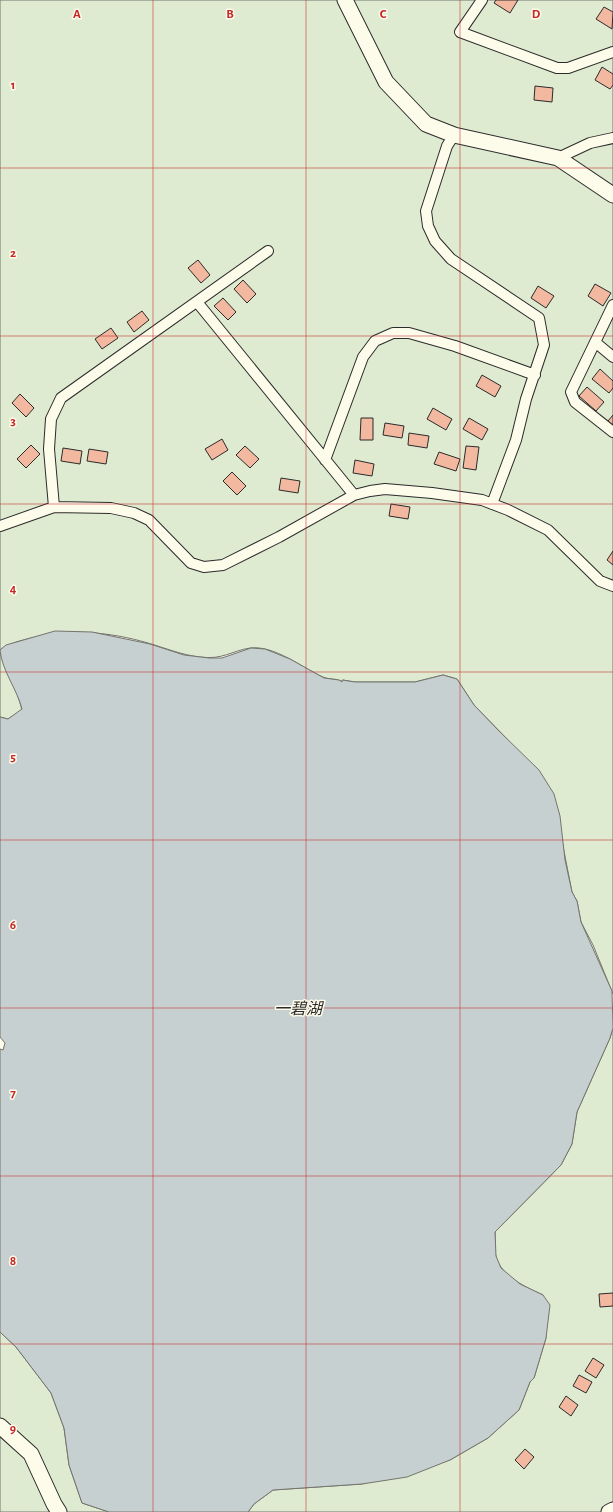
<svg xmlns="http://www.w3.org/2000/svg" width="613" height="1512" font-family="'Alegreya Sans','Noto Sans JP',sans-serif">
<rect width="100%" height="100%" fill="#fdfbea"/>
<!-- green -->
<path fill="#deebd1" stroke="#74746e" d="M 0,0 L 613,0 L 613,994 L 593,945 L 581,922 L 577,901 L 572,892 L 562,841 L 508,740 L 474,705 L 457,679 L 443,675 L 415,682 L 355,682 L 343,680 L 343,682 C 337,678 330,680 323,677 C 302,668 275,645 250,648 C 231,651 223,660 200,657 C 182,655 165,648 148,643 C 110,632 69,628 31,638 C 20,641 9,643 0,650 Z
M 0,652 C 7,671 17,690 22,710 L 8,719 L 0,717 Z
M 613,1028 L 613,1512 L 248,1512 L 254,1504 L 273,1490 L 362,1484 L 450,1460 L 488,1438 L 519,1410 L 530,1382 L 534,1378 L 546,1338 L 543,1295 C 526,1287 502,1277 496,1257 C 494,1249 496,1240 495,1232 L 561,1165 L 572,1144 L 577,1112 L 610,1038 Z
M 0,1332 L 16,1347 L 51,1393 L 64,1428 L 69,1465 L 82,1503 L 109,1512 L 0,1512 Z"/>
<!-- water -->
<path fill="#c7d0d0" stroke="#74746e" d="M 55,631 L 92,632 L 150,644 L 184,655 L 209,658 L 222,658 L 251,648 L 265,649 L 290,659 L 324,678 L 339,680 L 342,682 L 342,680 L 355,682 L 415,682 L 443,675 L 457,679 L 474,705 L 499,731 L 539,770 L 554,794 L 560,816 L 565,860 L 572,892 L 577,901 L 581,922 L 612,991 L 613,1028 L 610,1038 L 577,1112 L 572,1144 L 561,1165 L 495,1232 L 496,1256 L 501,1268 L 520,1284 L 543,1295 L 550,1305 L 546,1338 L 534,1378 L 530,1382 L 519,1410 L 488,1438 L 450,1460 L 407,1477 L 362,1484 L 273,1490 L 254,1504 L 248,1512 L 109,1512 L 82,1503 L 69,1465 L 64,1428 L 51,1393 L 16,1347 L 0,1332 L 0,1049 L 3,1050 L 5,1043 L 0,1037 L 0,717 L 8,719 L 22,709 C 17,689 2,671 0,650 L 6,645 Z"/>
<!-- building -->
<path fill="#f2b8a0" stroke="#2b2b2b" d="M 496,0 L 518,0 L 510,13 L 494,3 Z
M 604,7 L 613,12 L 612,29 L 596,19 Z
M 602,67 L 613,74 L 613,85 L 610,89 L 595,80 Z
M 535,86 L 553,88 L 552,102 L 534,100 Z
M 198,260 L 210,275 L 201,283 L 188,268 Z
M 243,280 L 256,294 L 247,303 L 234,289 Z
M 595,284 L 611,293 L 603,306 L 588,296 Z
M 538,286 L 554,296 L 546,308 L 531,298 Z
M 223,298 L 236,312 L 228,320 L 214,306 Z
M 142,311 L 149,320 L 134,332 L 127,322 Z
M 111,328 L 118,338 L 102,349 L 95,339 Z
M 600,369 L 613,381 L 613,388 L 609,393 L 592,379 Z
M 482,375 L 501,386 L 495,397 L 476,386 Z
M 587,387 L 604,402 L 596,411 L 579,396 Z
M 20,394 L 34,408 L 26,417 L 12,403 Z
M 433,408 L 452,419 L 446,430 L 427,419 Z
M 613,415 L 613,426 L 608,421 Z
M 361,418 L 373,418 L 373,440 L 360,440 Z
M 469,418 L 488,429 L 482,440 L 463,429 Z
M 385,423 L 404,426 L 402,438 L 383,435 Z
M 409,433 L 429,436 L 427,448 L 408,445 Z
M 222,439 L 228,450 L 212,460 L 205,449 Z
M 31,445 L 40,454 L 26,468 L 17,459 Z
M 245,446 L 259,459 L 250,468 L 236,455 Z
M 466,446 L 479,447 L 476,470 L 463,468 Z
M 63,448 L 82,451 L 80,464 L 61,461 Z
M 89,449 L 108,452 L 106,464 L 87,461 Z
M 439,452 L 460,459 L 456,471 L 434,464 Z
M 355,460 L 374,464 L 372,476 L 353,473 Z
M 232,472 L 246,486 L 237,495 L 223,481 Z
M 281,478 L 300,481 L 298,493 L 279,490 Z
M 391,504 L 410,507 L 408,519 L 389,516 Z
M 613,551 L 613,565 L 607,560 Z
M 613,1293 L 613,1306 L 600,1307 L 599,1294 Z
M 593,1358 L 604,1365 L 596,1378 L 585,1371 Z
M 579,1375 L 592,1382 L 586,1393 L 573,1386 Z
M 566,1396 L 578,1405 L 571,1416 L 559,1407 Z
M 525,1449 L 534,1457 L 524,1469 L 515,1460 Z"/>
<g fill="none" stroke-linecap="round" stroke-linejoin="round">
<!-- street casing -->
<g stroke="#2b2b2b" stroke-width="12">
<path id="street" d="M 482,0 L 460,32 L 557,68 L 568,68 L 613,52
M 454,135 L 447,146 L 426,211 L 428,226 L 435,241 L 451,259 L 539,318 L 544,345 L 526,399 L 516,440 L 492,504
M 558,158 L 590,143 L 613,138
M 197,302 L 354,495
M 613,305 L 571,392 L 575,402 L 613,432
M 595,342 L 613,357
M 325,460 L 363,357 L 375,341 L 393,333 L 409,333 L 455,346 L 535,375
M 54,507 L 49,449 L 51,419 L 61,398 L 268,251
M 0,526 L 54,507 L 111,508 L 134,513 L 149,520 L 191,563 L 204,567 L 223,565 L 279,537 L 354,495 L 370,491 L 385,489 L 432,493 L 482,500 L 508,510 L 548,530 L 600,581 L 613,586"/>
</g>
<!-- secondary casing -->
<g stroke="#2b2b2b" stroke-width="17">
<path id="secondary" d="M 345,0 L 386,82 L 426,124 L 454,135 L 558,158 L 613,195
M 0,1426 L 31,1454 L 54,1504 L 59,1512
M 609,1512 L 613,1510"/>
</g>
<!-- street -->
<use href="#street" stroke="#fdfbea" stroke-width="10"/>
<!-- secondary -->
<use href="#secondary" stroke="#fdfbea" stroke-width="15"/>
</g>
<!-- grid -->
<path fill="none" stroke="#c62828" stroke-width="1" stroke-opacity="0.55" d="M 153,0 L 153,1512M 306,0 L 306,1512M 460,0 L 460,1512M 0,168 L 613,168M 0,336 L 613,336M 0,504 L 613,504M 0,672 L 613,672M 0,840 L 613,840M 0,1008 L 613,1008M 0,1176 L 613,1176M 0,1344 L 613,1344"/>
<g text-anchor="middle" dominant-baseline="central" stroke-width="3" stroke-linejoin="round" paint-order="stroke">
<!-- water labels -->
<g font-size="16" font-style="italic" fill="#2b2b2b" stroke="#fdfbea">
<text x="298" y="1009">一碧湖</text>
</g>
</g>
<g font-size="13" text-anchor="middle" font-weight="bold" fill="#c62828" stroke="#fdfbea" stroke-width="3" stroke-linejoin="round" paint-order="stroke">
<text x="77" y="18">A</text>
<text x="230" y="18">B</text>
<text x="383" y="18">C</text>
<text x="536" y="18">D</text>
<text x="13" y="89">1</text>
<text x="13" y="257">2</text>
<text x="13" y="425">3</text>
<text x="13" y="593">4</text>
<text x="13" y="761">5</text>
<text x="13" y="929">6</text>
<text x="13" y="1097">7</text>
<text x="13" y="1265">8</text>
<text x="13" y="1433">9</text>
</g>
</svg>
